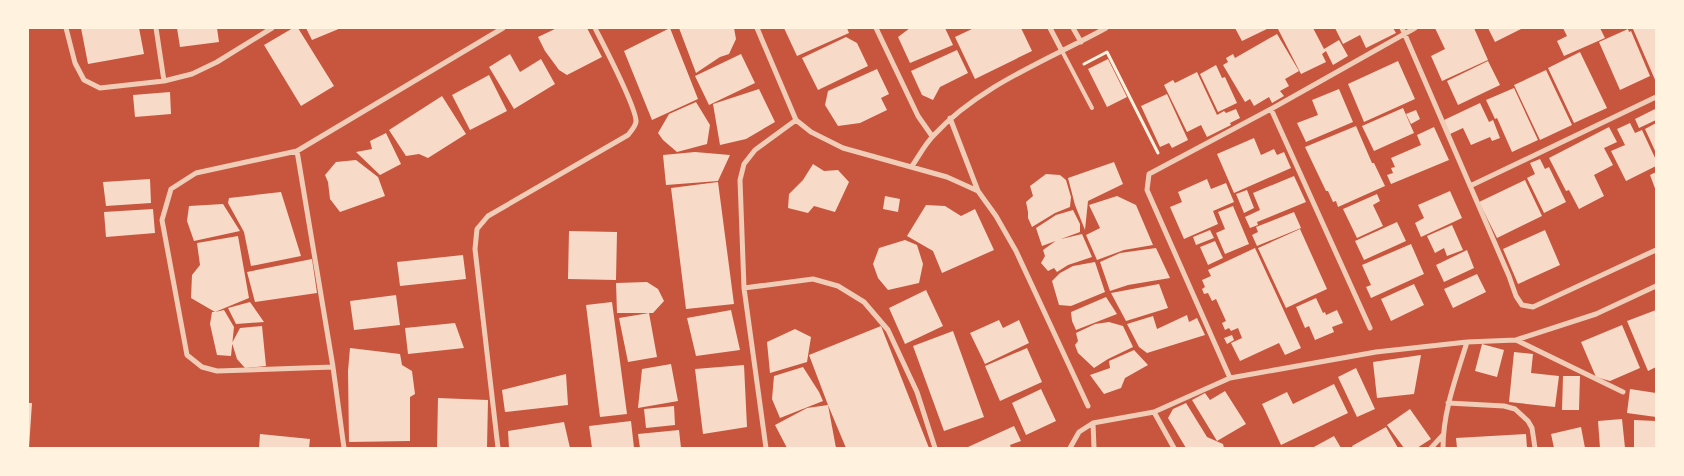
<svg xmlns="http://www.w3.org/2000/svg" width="1684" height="476" font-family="Inter,sans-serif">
<rect width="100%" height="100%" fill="#c8553d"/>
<!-- building -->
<path fill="#f7dbc8" d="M 81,28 L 139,28 L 144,54 L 88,64 Z
M 177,28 L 217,28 L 219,42 L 180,47 Z
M 293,28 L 298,28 L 334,86 L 301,106 L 264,45 Z
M 306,28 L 341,28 L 312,40 Z
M 557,28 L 587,28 L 602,57 L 567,75 L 559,70 L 545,51 L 538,37 Z
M 670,28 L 698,99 L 652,120 L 624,51 Z
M 679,28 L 734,28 L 736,39 L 729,54 L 720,57 L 696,73 Z
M 784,28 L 847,28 L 849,33 L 797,56 Z
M 910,28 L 945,28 L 953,45 L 910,63 L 898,37 Z
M 974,28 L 1021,28 L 1032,51 L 975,79 L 955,37 Z
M 1235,28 L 1269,28 L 1242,41 Z
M 1280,28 L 1313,28 L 1324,49 L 1339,40 L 1348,56 L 1333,65 L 1326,51 L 1322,54 L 1326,62 L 1301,74 L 1278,29 Z
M 1335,28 L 1393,28 L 1396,33 L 1366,48 L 1360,35 L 1343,44 Z
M 1435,28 L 1474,28 L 1488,60 L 1442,81 L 1431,56 L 1445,49 Z
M 1488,28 L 1523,28 L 1495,42 Z
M 1563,28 L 1600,28 L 1605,38 L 1564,56 L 1557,41 L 1567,36 Z
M 1636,28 L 1656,28 L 1656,82 L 1633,29 Z
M 1628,29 L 1629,32 L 1631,31 L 1650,76 L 1620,90 L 1599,42 Z
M 1277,34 L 1299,71 L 1285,79 L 1289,86 L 1280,91 L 1284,96 L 1272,103 L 1269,97 L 1254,106 L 1250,99 L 1245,102 L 1223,65 L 1228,62 L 1226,58 L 1233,54 L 1235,58 Z
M 846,37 L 857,43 L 868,66 L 818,90 L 802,58 Z
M 957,50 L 968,73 L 940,87 L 933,100 L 922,95 L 911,71 Z
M 1580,52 L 1607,108 L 1574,123 L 1548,68 Z
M 510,54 L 520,72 L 541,59 L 555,84 L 514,109 L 489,67 Z
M 741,54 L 755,83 L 709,105 L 695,76 Z
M 1108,59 L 1127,97 L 1107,107 L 1088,69 Z
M 1398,61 L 1415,99 L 1364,122 L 1348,84 Z
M 1488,61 L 1500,85 L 1458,105 L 1447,81 Z
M 1216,65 L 1222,78 L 1225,77 L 1237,103 L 1218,112 L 1200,74 Z
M 877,69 L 889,94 L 881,98 L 887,110 L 860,123 L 838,126 L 825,105 L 828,91 Z
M 1546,70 L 1572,125 L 1540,140 L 1514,85 Z
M 1197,72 L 1217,115 L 1224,111 L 1226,113 L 1236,109 L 1240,118 L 1230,123 L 1231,125 L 1207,137 L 1201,125 L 1187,132 L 1164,85 L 1173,80 L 1175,83 Z
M 489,75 L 507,111 L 470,130 L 452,95 Z
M 1514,88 L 1538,140 L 1512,152 L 1497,118 L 1495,119 L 1486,100 Z
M 759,89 L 775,122 L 746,139 L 720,145 L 713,104 Z
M 1339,89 L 1353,122 L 1306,142 L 1297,123 L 1318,115 L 1312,100 Z
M 170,92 L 171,114 L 135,117 L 133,95 Z
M 1167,94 L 1188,140 L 1172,148 L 1169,143 L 1160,147 L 1141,106 Z
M 442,96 L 466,134 L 428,158 L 419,154 L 406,156 L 389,130 Z
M 696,102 L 710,125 L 707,144 L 677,152 L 663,140 L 658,133 L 669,114 Z
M 1480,103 L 1489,122 L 1493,120 L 1500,138 L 1492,141 L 1490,137 L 1471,145 L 1463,128 L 1450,134 L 1444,120 Z
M 1403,108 L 1414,133 L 1374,151 L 1362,126 Z
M 1655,109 L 1656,120 L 1639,128 L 1635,119 Z
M 1416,110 L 1420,119 L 1411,124 L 1406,114 Z
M 1630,123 L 1635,133 L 1642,130 L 1656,160 L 1656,166 L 1626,181 L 1611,151 L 1625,145 L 1617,129 Z
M 1656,123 L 1656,153 L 1645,129 Z
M 1356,126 L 1372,163 L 1374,163 L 1385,186 L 1338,207 L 1336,201 L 1333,202 L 1328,191 L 1326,191 L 1305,147 Z
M 1434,127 L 1449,160 L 1391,184 L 1387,175 L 1393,173 L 1391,168 L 1395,167 L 1391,158 L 1421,145 L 1417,135 Z
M 1609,127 L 1617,142 L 1604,148 L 1613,165 L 1594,175 L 1604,196 L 1579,209 L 1569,190 L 1566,191 L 1549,158 Z
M 386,133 L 401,164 L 380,175 L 356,152 L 372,149 L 370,141 Z
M 1254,138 L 1261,155 L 1274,149 L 1277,155 L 1284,152 L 1291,168 L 1234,193 L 1217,154 Z
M 695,152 L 730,155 L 718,181 L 666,185 L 663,155 Z
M 1540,159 L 1545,169 L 1549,167 L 1566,202 L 1544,213 L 1527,178 L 1535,174 L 1530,163 Z
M 356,160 L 378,177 L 385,196 L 340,212 L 330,199 L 328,182 L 325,175 L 336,162 Z
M 1114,162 L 1123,184 L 1088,201 L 1085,230 L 1075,205 L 1068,178 Z
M 813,164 L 824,171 L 838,170 L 849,182 L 835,212 L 814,206 L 808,213 L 788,208 L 789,194 L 803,180 Z
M 1656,172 L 1656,191 L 1650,175 Z
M 1046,174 L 1060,175 L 1066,180 L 1071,197 L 1070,207 L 1055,213 L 1032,227 L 1028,218 L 1028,212 L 1026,202 L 1033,196 L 1030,186 Z
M 1294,176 L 1306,202 L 1257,222 L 1258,225 L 1250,228 L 1245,217 L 1260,210 L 1253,193 Z
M 150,179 L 151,203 L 106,206 L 103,182 Z
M 1207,179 L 1211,189 L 1226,183 L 1234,202 L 1213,211 L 1218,224 L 1184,239 L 1170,207 L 1182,202 L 1178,192 Z
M 1525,180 L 1542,216 L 1497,238 L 1479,202 Z
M 718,182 L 734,304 L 686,309 L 671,188 Z
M 1247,190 L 1254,208 L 1244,213 L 1236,194 Z
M 1450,191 L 1462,218 L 1421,237 L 1415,223 L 1424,218 L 1418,205 Z
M 281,192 L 301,256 L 251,266 L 244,232 L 228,203 L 229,198 Z
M 1377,194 L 1380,201 L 1373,205 L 1383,226 L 1357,238 L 1343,209 Z
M 885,196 L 900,199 L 898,212 L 883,209 Z
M 1117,196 L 1136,205 L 1153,245 L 1124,250 L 1097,260 L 1086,235 L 1100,228 L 1089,205 Z
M 223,204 L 240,231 L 194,241 L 187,221 L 189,206 Z
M 926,205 L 945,206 L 961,216 L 975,209 L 994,250 L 942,273 L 933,251 L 907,236 Z
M 1233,206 L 1249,244 L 1225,254 L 1216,233 L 1225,229 L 1218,212 Z
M 153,209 L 155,233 L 106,237 L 104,212 Z
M 1073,210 L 1080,224 L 1080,232 L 1042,246 L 1036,228 L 1056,215 Z
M 1294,212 L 1301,228 L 1257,246 L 1252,235 L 1258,232 L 1256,227 Z
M 1397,222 L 1406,241 L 1364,260 L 1355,241 Z
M 1452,225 L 1463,250 L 1447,256 L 1444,248 L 1435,253 L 1427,236 Z
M 1300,229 L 1327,289 L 1286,308 L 1258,248 Z
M 1210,230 L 1214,238 L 1196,245 L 1193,237 Z
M 1545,230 L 1560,265 L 1518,284 L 1503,249 Z
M 569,231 L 617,232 L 616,280 L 568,279 Z
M 1082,234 L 1092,257 L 1068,265 L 1057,272 L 1054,268 L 1048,271 L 1041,263 L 1045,256 L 1043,250 L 1057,240 Z
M 238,236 L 249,298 L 215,312 L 224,310 L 234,327 L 231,356 L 217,355 L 210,324 L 212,312 L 215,312 L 191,298 L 192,275 L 200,265 L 197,243 Z
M 905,240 L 917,245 L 923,264 L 919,283 L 888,290 L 878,278 L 873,264 L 879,248 Z
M 1215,241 L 1223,258 L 1208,265 L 1200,247 Z
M 1411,244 L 1424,274 L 1371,298 L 1366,287 L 1371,285 L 1362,265 Z
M 1156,248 L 1170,278 L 1128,285 L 1110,291 L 1100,262 L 1120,253 Z
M 1255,248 L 1301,348 L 1285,355 L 1279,343 L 1240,361 L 1231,343 L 1242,338 L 1238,328 L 1231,331 L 1229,328 L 1225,330 L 1222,323 L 1226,321 L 1216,299 L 1212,301 L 1208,293 L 1204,294 L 1202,289 L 1205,287 L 1202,280 L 1211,276 L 1208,270 Z
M 1467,250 L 1474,268 L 1444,282 L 1436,265 Z
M 463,255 L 466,279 L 400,286 L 397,262 Z
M 312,259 L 317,293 L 255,302 L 247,272 Z
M 1095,262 L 1105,292 L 1071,306 L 1059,305 L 1052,281 L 1060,273 L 1073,266 Z
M 1477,274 L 1486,292 L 1453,308 L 1444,289 Z
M 647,282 L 658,289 L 664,301 L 653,313 L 617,313 L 616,283 Z
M 1159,284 L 1168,308 L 1126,321 L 1111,293 Z
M 1414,284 L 1424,305 L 1391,321 L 1381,299 Z
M 926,290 L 943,326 L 905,344 L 889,308 Z
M 396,295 L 400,325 L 354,330 L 350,301 Z
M 1106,297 L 1117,314 L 1076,330 L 1072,321 L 1071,312 Z
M 1316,298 L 1323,313 L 1325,312 L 1326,315 L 1337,310 L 1343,323 L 1332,327 L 1334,332 L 1315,340 L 1309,326 L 1305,328 L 1296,307 Z
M 250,302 L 264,322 L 236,324 L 228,308 Z
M 612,302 L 627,414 L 600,417 L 586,305 Z
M 731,310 L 740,350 L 696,356 L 687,318 Z
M 1656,310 L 1656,367 L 1648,371 L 1627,321 Z
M 649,313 L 657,357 L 628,362 L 619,318 Z
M 1187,315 L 1189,322 L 1197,318 L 1205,335 L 1147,353 L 1139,347 L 1127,324 L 1153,316 L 1157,329 Z
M 999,320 L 1003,328 L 1019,320 L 1029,343 L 985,364 L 970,333 Z
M 1109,322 L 1123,326 L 1133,347 L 1108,359 L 1094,368 L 1078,353 L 1075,345 L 1078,341 L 1076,333 L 1095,324 Z
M 455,323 L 464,348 L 408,354 L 405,328 Z
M 1622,325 L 1640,368 L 1610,381 L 1596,377 L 1581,342 Z
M 262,326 L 266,366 L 245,368 L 237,359 L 232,343 L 240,328 Z
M 881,326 L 929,448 L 846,448 L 828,405 L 809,355 Z
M 795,329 L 811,337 L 807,362 L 770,373 L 767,342 Z
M 953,331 L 984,417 L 944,431 L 913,346 Z
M 1232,335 L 1234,340 L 1227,344 L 1224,338 Z
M 1482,344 L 1504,350 L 1497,377 L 1475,371 Z
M 350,348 L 400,354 L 402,365 L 412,371 L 415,394 L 410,397 L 410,441 L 349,442 L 348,371 Z
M 1027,348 L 1042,382 L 1000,401 L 985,366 Z
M 1134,350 L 1148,365 L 1125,378 L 1121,388 L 1104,394 L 1090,375 L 1110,368 L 1109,361 Z
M 1514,352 L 1533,354 L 1531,373 L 1559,376 L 1555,407 L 1509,402 Z
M 1421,355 L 1414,394 L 1377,398 L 1373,362 Z
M 671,364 L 678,401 L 638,408 L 642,369 Z
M 744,365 L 747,427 L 703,434 L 695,369 Z
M 803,367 L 819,392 L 823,401 L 780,418 L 772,399 L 774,376 Z
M 1356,368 L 1375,409 L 1357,417 L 1338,377 Z
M 566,374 L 568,405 L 505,412 L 502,390 Z
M 1563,376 L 1580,376 L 1579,410 L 1562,410 Z
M 1334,384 L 1348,413 L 1281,445 L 1262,404 L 1287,392 L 1293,404 Z
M 1041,389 L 1056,421 L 1026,435 L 1012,403 Z
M 1630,389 L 1656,393 L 1656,417 L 1627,413 Z
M 1225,391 L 1246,424 L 1217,441 L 1192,400 L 1205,393 L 1210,400 Z
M 438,398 L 488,400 L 487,448 L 437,448 Z
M 28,403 L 32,403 L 29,448 L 28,448 Z
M 1186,403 L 1207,437 L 1223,444 L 1224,448 L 1186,448 L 1168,418 L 1173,409 Z
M 828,405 L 836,448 L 787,448 L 775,425 L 807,408 Z
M 674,406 L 675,425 L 646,428 L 644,409 Z
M 1410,409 L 1431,439 L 1417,448 L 1404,448 L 1387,425 Z
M 1622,419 L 1625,448 L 1600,448 L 1598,421 Z
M 1634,420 L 1656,421 L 1656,448 L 1634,448 Z
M 631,421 L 634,448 L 592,448 L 589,426 Z
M 564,422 L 570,448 L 509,448 L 508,431 Z
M 1014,426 L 1021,441 L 1010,445 L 1011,448 L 968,448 L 968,447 Z
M 1386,427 L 1398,448 L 1353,448 L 1352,446 Z
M 1581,427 L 1585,448 L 1554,448 L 1551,434 Z
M 679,430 L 681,448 L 640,448 L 638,434 Z
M 260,434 L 310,439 L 309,448 L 259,448 Z
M 1526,434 L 1527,448 L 1457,448 L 1456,438 Z
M 1334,436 L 1341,448 L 1312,448 Z"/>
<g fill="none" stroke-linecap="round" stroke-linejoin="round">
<!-- path -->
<path stroke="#fff3e0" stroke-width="3" d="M 1084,64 L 1107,52 L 1158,153"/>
<!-- service -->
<path stroke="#f1ccb7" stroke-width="4" d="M 1062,51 L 1092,108"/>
<!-- minor -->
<path stroke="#f1ccb7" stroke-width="5" d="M 66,28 L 75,63 L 84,80 L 100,88 L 164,81 L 192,74 L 217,62 L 272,28
M 156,28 L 164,81
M 757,28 L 796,120 L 811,132 L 843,148 L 947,177 L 978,191
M 876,28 L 918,116 L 932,136
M 1050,28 L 1062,51
M 1073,28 L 1081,42
M 1402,28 L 1509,276 L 1516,296 L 1522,305 L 1533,307 L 1656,250
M 1271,109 L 1370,328
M 950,118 L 978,191 L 996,216 L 1016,251 L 1088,406
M 796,120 L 755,150 L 744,164 L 740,180 L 744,288 L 813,279 L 838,286 L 864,302 L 888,330 L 917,392 L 935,448
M 297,151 L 333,367 L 344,448
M 912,166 C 919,156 925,144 934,135 C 980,85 1048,60 1106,28
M 1470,186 L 1656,97
M 744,288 L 766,448
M 1516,340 L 1623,392
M 333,367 L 217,371 L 202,367 L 187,355 L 162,220 L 171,189 L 196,173 L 297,151 L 503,28
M 1230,378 L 1147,190 L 1149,174 L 1271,109 L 1415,28
M 1448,403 L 1504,406 L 1515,409 L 1528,421 L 1532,428 L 1535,448
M 1154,412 L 1174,448
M 1093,423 L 1094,448
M 498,448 L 475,249 L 477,229 L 488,216 L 628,135 C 631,131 635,127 636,122 C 637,108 603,44 595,28
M 1070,448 L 1079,432 L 1093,423 L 1154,412 L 1230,378 L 1376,352 L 1467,342 L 1516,340 L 1596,314 L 1656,286
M 1431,448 L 1443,435
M 1443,448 C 1443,411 1456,378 1467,342"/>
</g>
<!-- border -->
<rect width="1684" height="476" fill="none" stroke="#fff3e0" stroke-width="58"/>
</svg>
